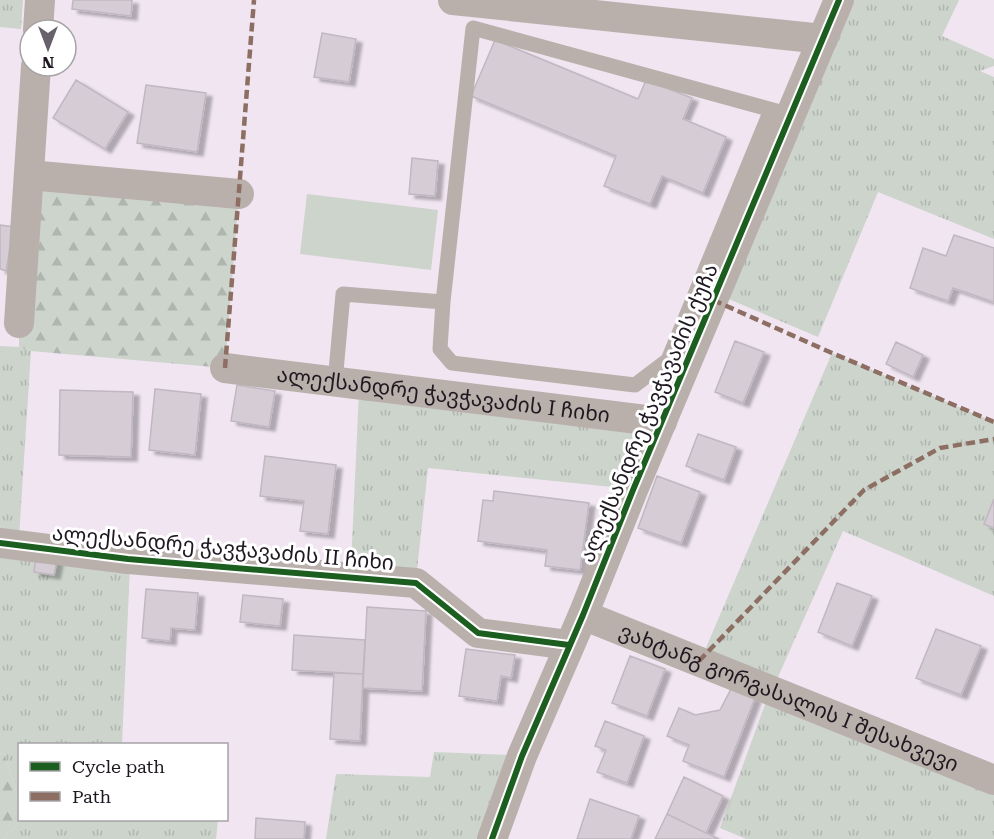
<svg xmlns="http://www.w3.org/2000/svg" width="994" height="839" font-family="'Roboto Serif','Noto Sans Georgian',serif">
<defs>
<pattern id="grass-tufts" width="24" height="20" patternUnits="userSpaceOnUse" patternTransform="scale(1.5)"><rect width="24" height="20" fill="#ccd4cc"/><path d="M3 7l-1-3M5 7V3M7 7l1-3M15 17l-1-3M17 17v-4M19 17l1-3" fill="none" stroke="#afb5af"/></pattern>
<pattern id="forest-firs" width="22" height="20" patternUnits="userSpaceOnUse" patternTransform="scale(1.5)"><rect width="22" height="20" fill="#ccd4cc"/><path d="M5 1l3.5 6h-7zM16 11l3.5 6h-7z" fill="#afb5af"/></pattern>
<filter id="shadow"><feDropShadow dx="6" dy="4" stdDeviation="1.5" flood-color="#0004"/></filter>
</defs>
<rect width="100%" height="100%" fill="#f0e5f1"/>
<!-- grass -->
<path fill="url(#grass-tufts)" d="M 0,0 L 23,0 L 21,29 L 0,27 Z
M 848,0 L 959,0 L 942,36 L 994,59 L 994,66 L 980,71 L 994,77 L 994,239 L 878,192 L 818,337 L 724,297 Z
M 0,346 L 19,347 L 31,351 L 19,537 L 130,566 L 122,744 L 20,744 L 19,801 L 5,755 L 0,753 Z
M 832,353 L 994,422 L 994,596 L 843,531 L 774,686 L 702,657 Z
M 359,391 L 645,427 L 622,488 L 428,468 L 417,570 L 351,566 Z
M 768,696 L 994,785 L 994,839 L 746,839 L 720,828 Z
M 434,752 L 513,755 L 484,839 L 326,839 L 336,774 L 430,777 Z
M 21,820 L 218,820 L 216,839 L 4,839 Z"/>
<!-- forest -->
<path fill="url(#forest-firs)" d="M 29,175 L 239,194 L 225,368 L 31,351 L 19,347 L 19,323 Z
M 0,753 L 5,755 L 19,801 L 20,820 L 21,820 L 4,839 L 0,839 Z"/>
<!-- park -->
<path fill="#ccd4cc" d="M 307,194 L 438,210 L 431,270 L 300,254 Z"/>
<!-- building -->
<path fill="#d6ccd6" stroke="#c1b7c1" stroke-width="1.5" filter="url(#shadow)" d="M 73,0 L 132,0 L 131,16 L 72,9 Z
M 322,33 L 356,39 L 349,82 L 314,77 Z
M 495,40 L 638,99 L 646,80 L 692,98 L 683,119 L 726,137 L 703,193 L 662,176 L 650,204 L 604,186 L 616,156 L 471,96 Z
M 76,80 L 128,112 L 105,149 L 53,118 Z
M 146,85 L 206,93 L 197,152 L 137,143 Z
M 412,158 L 438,161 L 435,196 L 409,194 Z
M 0,225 L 14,227 L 6,271 L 0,269 Z
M 954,235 L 994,248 L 994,302 L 953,288 L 948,301 L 910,288 L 923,248 L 946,256 Z
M 735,341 L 764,352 L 743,403 L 715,392 Z
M 896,342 L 923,355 L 913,377 L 886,364 Z
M 237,385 L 275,391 L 269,427 L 231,421 Z
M 155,389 L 201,394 L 195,455 L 149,450 Z
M 60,390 L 133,392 L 131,457 L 59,455 Z
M 698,434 L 736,447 L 724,480 L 686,466 Z
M 265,456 L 336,465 L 328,534 L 300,531 L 304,501 L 260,496 Z
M 657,476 L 700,492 L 681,543 L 638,528 Z
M 494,491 L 589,503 L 580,570 L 545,566 L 547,550 L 478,541 L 483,500 L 493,501 Z
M 994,499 L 994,528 L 984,524 Z
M 36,556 L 57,560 L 54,575 L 34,572 Z
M 837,583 L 872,596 L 852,646 L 818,632 Z
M 146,589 L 198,593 L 195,630 L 171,628 L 170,641 L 142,638 Z
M 243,595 L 283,599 L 280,626 L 240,622 Z
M 367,607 L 426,611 L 422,691 L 363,688 Z
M 936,629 L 981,646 L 961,695 L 916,678 Z
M 294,635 L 365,640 L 363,674 L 292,670 Z
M 466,649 L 515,655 L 511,678 L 501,676 L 497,701 L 459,696 Z
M 630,656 L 665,669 L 647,716 L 612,703 Z
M 334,673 L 363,674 L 360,741 L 330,739 Z
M 731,689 L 755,698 L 724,777 L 683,761 L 689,745 L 667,736 L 679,708 L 695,715 L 720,710 Z
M 605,721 L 644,736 L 627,783 L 597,772 L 606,750 L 595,746 Z
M 684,777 L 723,796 L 706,833 L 667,814 Z
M 590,799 L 639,816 L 631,839 L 577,839 Z
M 667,814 L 706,833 L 719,839 L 655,839 Z
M 256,818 L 305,822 L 304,839 L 255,839 Z"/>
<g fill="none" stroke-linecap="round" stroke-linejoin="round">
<!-- service -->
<path stroke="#bab0ab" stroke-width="15" d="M 443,302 L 440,349 L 452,363 L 635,385 L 668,360 L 771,110
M 335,382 L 343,294 L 443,302 L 473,28 L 791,115"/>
<!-- minor -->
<g stroke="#bab0ab" stroke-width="30">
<path d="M 453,0 L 823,39"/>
<path d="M 38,30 L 40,0"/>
<path d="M 29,175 L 239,194"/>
<path d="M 19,323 L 36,66"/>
<path id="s1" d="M 225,368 L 662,422"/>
<path d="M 0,543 L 128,559 L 416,583 L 478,633 L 569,645"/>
<path id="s2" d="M 583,615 L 994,780"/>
<path d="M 492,839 L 522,756 L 583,615 L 633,490 L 839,0"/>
</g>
<!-- quiet -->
<path stroke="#8d6e63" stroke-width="4.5" stroke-dasharray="9 4.5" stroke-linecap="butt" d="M 713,300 L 832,353 L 994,422
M 225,368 L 254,0
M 699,661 L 864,490 L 940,448 L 994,439"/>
<!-- cycleway casing -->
<g stroke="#fff" stroke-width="10">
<path id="cycleway" d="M 0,543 L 128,559 L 416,583 L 478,633 L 569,645
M 492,839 L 522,756 L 583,615 L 633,490 L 839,0"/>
</g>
<!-- cycleway -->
<use href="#cycleway" stroke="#1b5e20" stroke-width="6"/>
</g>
<g text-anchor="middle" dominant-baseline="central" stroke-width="6" stroke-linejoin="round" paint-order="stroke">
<!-- street labels -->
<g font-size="21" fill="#1f1821" stroke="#fff">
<text stroke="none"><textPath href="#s1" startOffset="220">ალექსანდრე ჭავჭავაძის I ჩიხი</textPath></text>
<text transform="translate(649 413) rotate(-67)">ალექსანდრე ჭავჭავაძის ქუჩა</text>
<text transform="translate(223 548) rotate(5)">ალექსანდრე ჭავჭავაძის II ჩიხი</text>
<text stroke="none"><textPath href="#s2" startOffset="222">ვახტანგ გორგასალის I შესახვევი</textPath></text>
</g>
</g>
<!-- legend -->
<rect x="18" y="743" width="210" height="78" fill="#ffffff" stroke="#a5a3a6" stroke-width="1.5"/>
<rect x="30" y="762" width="30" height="9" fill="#1b5e20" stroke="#a5a3a6" stroke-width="1.5"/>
<text x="72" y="773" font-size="18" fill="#1f1821">Cycle path</text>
<rect x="30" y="792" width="30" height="9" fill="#8d6e63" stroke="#a5a3a6" stroke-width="1.5"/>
<text x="72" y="803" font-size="18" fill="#1f1821">Path</text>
<!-- north arrow -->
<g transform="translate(48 48) rotate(180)"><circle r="28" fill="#ffffff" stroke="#a5a3a6" stroke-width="1.5"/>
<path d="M0-4.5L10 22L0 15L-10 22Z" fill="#68606a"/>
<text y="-9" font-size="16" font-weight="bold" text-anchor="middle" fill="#1f1821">N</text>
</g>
</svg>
